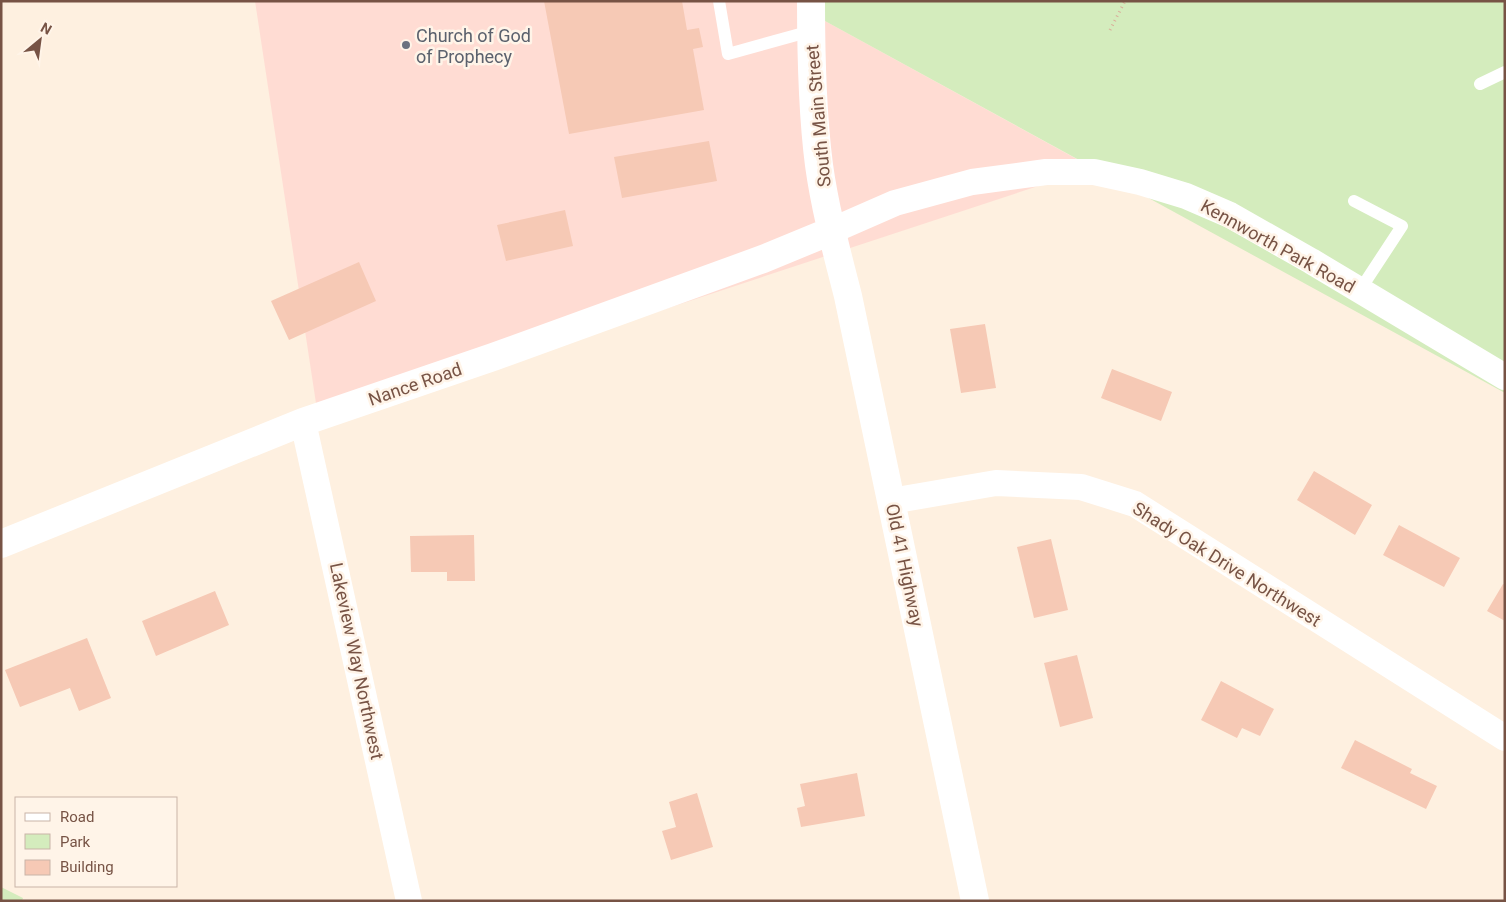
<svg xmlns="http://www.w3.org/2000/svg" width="1506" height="902" font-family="Roboto,sans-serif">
<rect width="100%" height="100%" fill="#fef0e0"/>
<!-- commercial -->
<path fill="#ffdcd3" d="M 255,1 L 824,1 L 825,21 L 1093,168 L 319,423 Z"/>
<!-- green -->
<path fill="#d4ecbd" d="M 824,1 L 1505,1 L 1505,393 L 825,21 Z
M 1,887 L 23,898 L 22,901 L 1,901 Z"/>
<!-- building -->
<path fill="#f6c9b5" d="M 544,1 L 682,1 L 687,30 L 699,28 L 703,47 L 693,49 L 704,110 L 569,134 Z
M 709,141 L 717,181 L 622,198 L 614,157 Z
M 565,210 L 573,246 L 506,261 L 497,225 Z
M 359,262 L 376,301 L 289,340 L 271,301 Z
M 985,324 L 996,388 L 961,393 L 950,329 Z
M 1112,369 L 1172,392 L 1161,421 L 1101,398 Z
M 1314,471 L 1372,505 L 1355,535 L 1297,500 Z
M 1399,525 L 1460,558 L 1444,587 L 1383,555 Z
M 474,535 L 475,581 L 447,581 L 447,572 L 411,572 L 410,536 Z
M 1051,539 L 1068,610 L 1034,618 L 1017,547 Z
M 1503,584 L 1505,585 L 1505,621 L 1487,611 Z
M 215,591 L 229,625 L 156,656 L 142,621 Z
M 87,638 L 111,698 L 79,711 L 70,688 L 20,707 L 5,670 Z
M 1077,655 L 1093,718 L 1060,727 L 1044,663 Z
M 1221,681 L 1274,709 L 1260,736 L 1242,728 L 1237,738 L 1201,720 Z
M 1355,740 L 1412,769 L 1410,773 L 1437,786 L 1426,809 L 1341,768 Z
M 857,773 L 865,816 L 801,827 L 797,808 L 805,806 L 800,784 Z
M 697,793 L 713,847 L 671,860 L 662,831 L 676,827 L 669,802 Z"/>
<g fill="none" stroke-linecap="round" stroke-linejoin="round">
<!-- path -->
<path stroke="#daac99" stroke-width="3" stroke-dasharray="1 4" stroke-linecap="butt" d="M 1110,30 L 1125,1"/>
<!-- lane -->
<path stroke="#fff" stroke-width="12" d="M 719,1 L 728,54 L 811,31
M 1480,84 L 1505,72
M 1354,201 L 1402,226 L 1360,290"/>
<!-- street -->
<path stroke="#fff" stroke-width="26" d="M 831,231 L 895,203 L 972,182 L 1046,172 L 1094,172 L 1140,182 L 1186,196 L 1230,215 L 1311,261 L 1505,377
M 303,422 L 409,901
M 891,501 L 996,483 L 1081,487 L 1135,504 L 1505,738"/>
<!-- secondary -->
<path stroke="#fff" stroke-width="28" d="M 811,1 C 811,56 812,111 819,165 C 825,209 837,253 848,296 L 975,901
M 1,544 L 303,422 L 493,357 L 763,259 L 831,231"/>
</g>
<!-- markers -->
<circle fill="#6b7280" stroke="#fff4e8" stroke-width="2" cx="406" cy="45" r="5"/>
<g text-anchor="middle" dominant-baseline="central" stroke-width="5" stroke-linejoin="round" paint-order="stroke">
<!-- worship labels -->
<g font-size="18" fill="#5b616d" stroke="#fff4e8" text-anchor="start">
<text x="416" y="35">Church of God<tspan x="416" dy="21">of Prophecy</tspan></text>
</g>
<!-- street labels -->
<g font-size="18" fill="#775345" stroke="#fff4e8">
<text transform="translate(818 116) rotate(-95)">South Main Street</text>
<text transform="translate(1278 246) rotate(29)">Kennworth Park Road</text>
<text transform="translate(415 384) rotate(-19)">Nance Road</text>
<text transform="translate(1227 564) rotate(32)">Shady Oak Drive Northwest</text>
<text transform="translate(905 565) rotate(78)">Old 41 Highway</text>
<text transform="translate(357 661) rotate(78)">Lakeview Way Northwest</text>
</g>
</g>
<!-- border -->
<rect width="1506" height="902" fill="none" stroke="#775345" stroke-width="5"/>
<!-- legend -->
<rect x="15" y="797" width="162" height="90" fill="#fff4e8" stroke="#c9b4a7"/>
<rect x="25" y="813" width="25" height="8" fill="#ffffff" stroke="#c9b4a7"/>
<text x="60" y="822" font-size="15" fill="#775345">Road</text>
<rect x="25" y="834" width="25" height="15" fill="#d4ecbd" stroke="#c9b4a7"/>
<text x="60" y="847" font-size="15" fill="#775345">Park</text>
<rect x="25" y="860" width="25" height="15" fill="#f6c9b5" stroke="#c9b4a7"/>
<text x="60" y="872" font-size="15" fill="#775345">Building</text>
<!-- north arrow -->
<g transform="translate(40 40) rotate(29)" stroke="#fff4e8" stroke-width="4" paint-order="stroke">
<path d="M0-4L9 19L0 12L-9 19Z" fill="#775345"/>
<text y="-8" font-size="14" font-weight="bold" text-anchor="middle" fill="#775345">N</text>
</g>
</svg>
